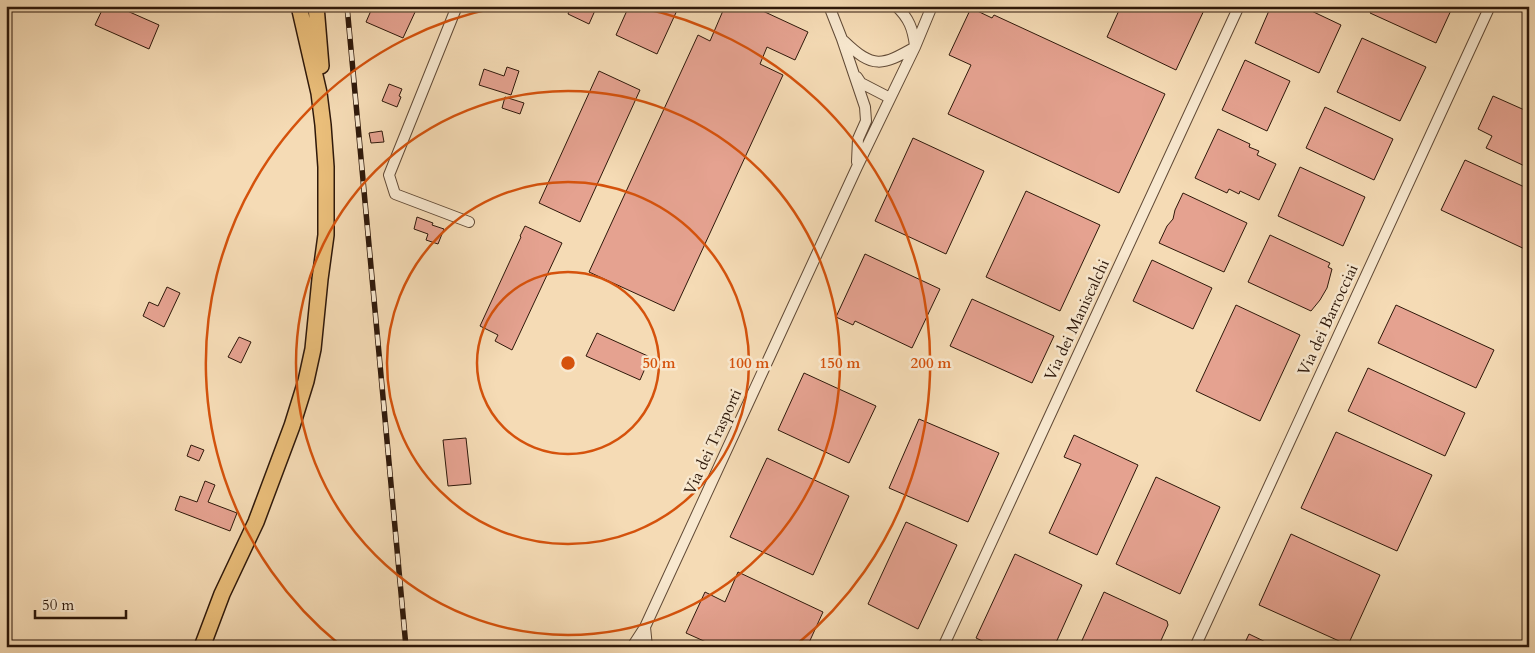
<svg xmlns="http://www.w3.org/2000/svg" width="1535" height="653" font-family="Cardo,serif">
<rect width="100%" height="100%" fill="#f5dbb5"/>
<filter id="stains"><feTurbulence type="fractalNoise" baseFrequency=".004" numOctaves="4"/><feColorMatrix values="0 0 0 0 .2 0 0 0 0 .09 0 0 0 0 .02 0 0 0 .5 -.17"/></filter>
<radialGradient id="worn" r=".72"><stop offset=".6" stop-color="#630" stop-opacity="0"/><stop offset="1" stop-color="#630" stop-opacity=".3"/></radialGradient>
<!-- building -->
<path fill="#e5a290" stroke="#2e180a" d="M 104,6 L 116,6 L 159,25 L 149,49 L 95,25 Z
M 373,6 L 407,6 L 416,10 L 403,38 L 366,22 Z
M 571,6 L 597,6 L 589,24 L 568,14 Z
M 629,6 L 679,6 L 657,54 L 616,35 Z
M 725,6 L 752,6 L 808,32 L 795,60 L 767,47 L 760,64 L 783,75 L 674,311 L 589,272 L 698,35 L 710,41 Z
M 1121,6 L 1206,6 L 1176,70 L 1107,37 Z
M 1271,6 L 1301,6 L 1341,25 L 1319,73 L 1255,43 Z
M 1374,6 L 1453,6 L 1436,43 L 1370,13 Z
M 971,8 L 992,18 L 994,15 L 1165,94 L 1119,193 L 948,114 L 971,65 L 949,55 Z
M 1362,38 L 1426,67 L 1400,121 L 1337,92 Z
M 1245,60 L 1290,81 L 1267,131 L 1222,110 Z
M 507,67 L 519,71 L 511,95 L 479,85 L 484,69 L 504,76 Z
M 599,71 L 640,90 L 580,222 L 539,203 Z
M 389,84 L 402,89 L 399,96 L 401,97 L 397,107 L 382,101 Z
M 1493,96 L 1529,112 L 1529,168 L 1486,148 L 1492,136 L 1478,129 Z
M 505,97 L 524,103 L 520,114 L 502,108 Z
M 1325,107 L 1393,139 L 1374,180 L 1306,148 Z
M 1218,129 L 1250,144 L 1249,147 L 1259,151 L 1257,155 L 1276,164 L 1259,200 L 1240,191 L 1239,194 L 1229,189 L 1227,193 L 1195,178 Z
M 382,131 L 384,142 L 371,143 L 369,133 Z
M 913,138 L 984,171 L 946,254 L 875,221 Z
M 1465,160 L 1529,189 L 1529,251 L 1441,210 Z
M 1300,167 L 1365,197 L 1343,246 L 1278,216 Z
M 1026,191 L 1100,225 L 1060,311 L 986,277 Z
M 1183,193 L 1247,223 L 1224,272 L 1159,243 L 1167,226 L 1173,219 L 1175,210 Z
M 417,217 L 433,223 L 432,225 L 444,229 L 438,244 L 426,240 L 428,234 L 414,229 Z
M 525,226 L 562,243 L 512,350 L 495,341 L 498,335 L 480,326 L 521,237 L 520,236 Z
M 1270,235 L 1330,263 L 1328,267 L 1332,269 L 1327,288 L 1320,300 L 1311,311 L 1248,282 Z
M 865,254 L 940,289 L 912,348 L 855,321 L 853,325 L 836,317 Z
M 1152,260 L 1212,288 L 1193,329 L 1133,301 Z
M 167,287 L 180,293 L 164,327 L 143,316 L 149,302 L 158,306 Z
M 972,299 L 1054,336 L 1032,383 L 950,346 Z
M 1236,305 L 1300,335 L 1260,421 L 1196,391 Z
M 1396,305 L 1494,350 L 1476,388 L 1378,343 Z
M 597,333 L 650,357 L 640,380 L 586,356 Z
M 239,337 L 251,342 L 241,363 L 228,357 Z
M 1368,368 L 1465,413 L 1445,456 L 1348,411 Z
M 804,373 L 876,406 L 849,463 L 778,430 Z
M 919,419 L 999,453 L 968,522 L 889,488 Z
M 1336,432 L 1432,475 L 1397,551 L 1301,508 Z
M 1074,435 L 1138,465 L 1097,555 L 1049,533 L 1081,464 L 1064,457 Z
M 466,438 L 471,484 L 448,486 L 443,440 Z
M 191,445 L 204,450 L 199,461 L 187,456 Z
M 767,458 L 849,496 L 813,575 L 730,537 Z
M 1156,477 L 1220,507 L 1180,594 L 1116,564 Z
M 205,481 L 215,485 L 208,502 L 237,513 L 230,531 L 175,510 L 180,496 L 197,502 Z
M 906,522 L 957,545 L 918,629 L 868,604 Z
M 1291,534 L 1380,575 L 1348,645 L 1259,605 Z
M 1015,554 L 1082,585 L 1054,647 L 995,647 L 976,638 Z
M 738,572 L 823,612 L 807,647 L 704,647 L 706,642 L 686,633 L 705,592 L 725,602 Z
M 1104,592 L 1167,621 L 1168,625 L 1158,647 L 1079,647 Z
M 1249,634 L 1276,647 L 1243,647 Z"/>
<g fill="none" stroke-linecap="round" stroke-linejoin="round">
<!-- minor casing -->
<g stroke="#604935" stroke-width="12">
<path id="minor" d="M 457,6 L 389,175 L 395,194 L 469,222
M 829,6 L 842,39 L 865,107 L 866,121 L 858,139 L 857,162
M 896,6 C 909,18 913,29 915,46
M 844,41 C 873,69 882,66 915,47
M 857,77 L 861,83 L 890,98
M 645,627 L 647,647
M 632,647 L 645,627 L 857,167 L 915,47 L 932,6
M 943,647 L 1239,6
M 1195,647 L 1490,6"/>
</g>
<!-- primary casing -->
<g stroke="#2e180a" stroke-width="18">
<path id="primary" d="M 316,6 L 321,66
M 202,647 L 222,594 L 256,522 L 292,426 L 306,381 L 313,349 L 320,279 L 326,235 L 326,167 L 323,125 L 319,93 L 299,6"/>
</g>
<!-- minor -->
<use href="#minor" stroke="#f8e8cf" stroke-width="10"/>
<!-- primary -->
<use href="#primary" stroke="#eabe7a" stroke-width="15"/>
<!-- rail casing -->
<g stroke="#2e180a" stroke-width="5.5">
<path id="rail" d="M 347,6 L 406,647"/>
</g>
<!-- rail -->
<use href="#rail" stroke="#f8e8cf" stroke-width="4" stroke-dasharray="11" stroke-linecap="butt"/>
</g>
<!-- distance rings -->
<g fill="none" stroke="#d5520c" stroke-width="2.5">
<circle cx="568" cy="363" r="91"/>
<circle cx="568" cy="363" r="181"/>
<circle cx="568" cy="363" r="272"/>
<path d="M340 645A363 363 0 0 1 499 7M637 7A363 363 0 0 1 796 645"/>
</g>
<g text-anchor="middle" dominant-baseline="central" stroke-width="5" stroke-linejoin="round" paint-order="stroke">
<!-- street labels -->
<g font-size="16" fill="#2e180a" stroke="#f8e8cf">
<text transform="translate(1077 320) rotate(-65)">Via dei Maniscalchi</text>
<text transform="translate(1328 320) rotate(-65)">Via dei Barrocciai</text>
<text transform="translate(713 442) rotate(-65)">Via dei Trasporti</text>
</g>
</g>
<circle cx="568" cy="363" r="8" fill="#d5520c" stroke="#f8e8cf" stroke-width="2.5"/>
<g font-size="15" text-anchor="middle" font-weight="bold" fill="#d5520c" stroke="#f8e8cf" stroke-width="5" stroke-linejoin="round" paint-order="stroke">
<text x="659" y="368">50 m</text>
<text x="749" y="368">100 m</text>
<text x="840" y="368">150 m</text>
<text x="931" y="368">200 m</text>
</g>
<!-- margin -->
<rect width="1535" height="653" fill="none" stroke="#f5dbb5" stroke-width="25"/>
<rect x="8" y="8" width="1520" height="638" fill="none" stroke="#2e180a" stroke-width="2.5"/>
<rect x="12" y="12" width="1510" height="628" fill="none" stroke="#2e180a"/>
<!-- scale -->
<path d="M35 610v8h91v-8" fill="none" stroke="#2e180a" stroke-width="2.5"/>
<text x="42" y="610" font-size="15" fill="#2e180a" stroke="#f8e8cf" stroke-width="4" paint-order="stroke">50 m</text>
<rect width="100%" height="100%" filter="url(#stains)"/>
<rect width="100%" height="100%" fill="url(#worn)"/>
</svg>
